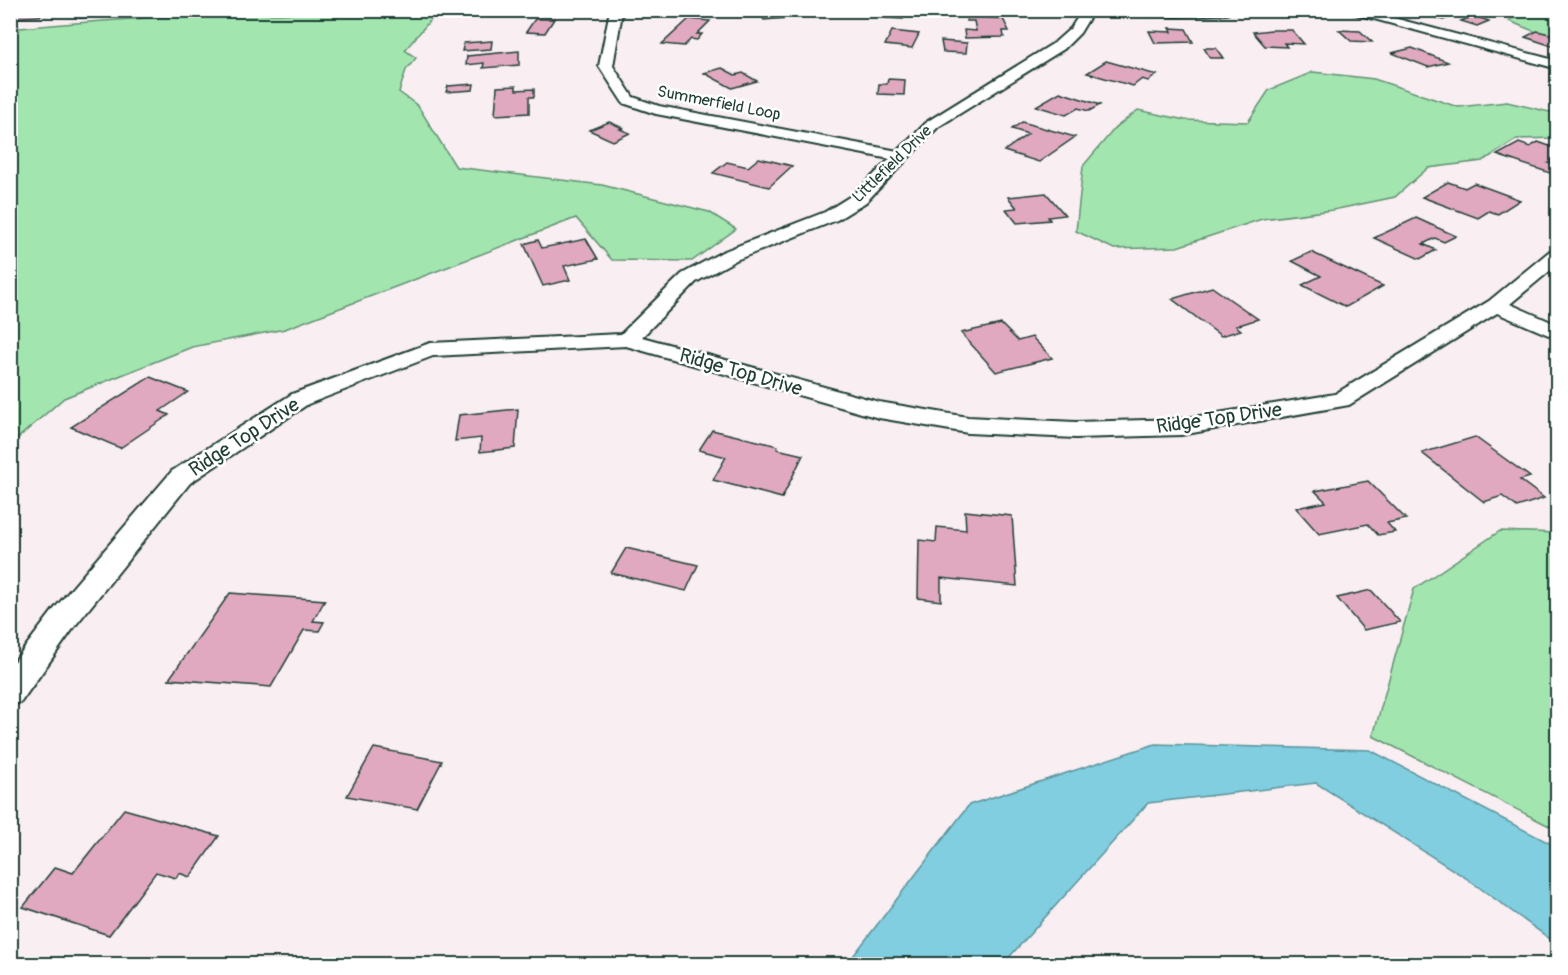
<svg xmlns="http://www.w3.org/2000/svg" width="1568" height="975" font-family="Pangolin,sans-serif">
<rect width="100%" height="100%" fill="#f9eef2"/>
<filter id="ink" filterUnits="userSpaceOnUse"><feTurbulence type="fractalNoise" baseFrequency=".0167" numOctaves="2"/><feDisplacementMap in="SourceGraphic" scale="12" xChannelSelector="R" yChannelSelector="G"/><feConvolveMatrix kernelMatrix="1 2 1 2 8 2 1 2 1" color-interpolation-filters="sRGB"/></filter>
<g filter="url(#ink)">
<!-- green -->
<path fill="#a3e5af" stroke="#619172" stroke-width="1.5" d="M 306,10 L 438,11 L 405,50 L 416,58 L 406,70 L 399,92 L 418,106 L 456,167 L 602,185 L 709,212 L 736,229 L 692,261 L 612,260 L 576,218 L 285,329 L 192,347 L 64,398 L 11,444 L 11,29 C 84,21 158,17 232,13 C 257,11 282,18 306,10 Z
M 1521,11 L 1557,11 L 1557,38 L 1548,37 L 1509,21 Z
M 1313,72 L 1374,79 L 1458,107 L 1507,102 L 1554,113 L 1557,138 L 1517,139 L 1483,161 L 1428,168 L 1395,197 L 1333,210 L 1262,219 L 1177,247 L 1114,249 L 1076,231 L 1083,166 L 1115,128 L 1138,110 L 1185,120 L 1248,122 L 1269,90 Z
M 1500,531 L 1557,533 L 1557,830 L 1373,736 L 1414,589 Z"/>
<!-- water -->
<path fill="#81cee0" stroke="#5a949b" stroke-width="1.5" d="M 1155,744 L 1370,750 L 1557,847 L 1557,944 L 1466,878 L 1316,783 L 1148,803 L 1003,964 L 847,964 L 969,805 Z"/>
<!-- building -->
<path fill="#e0a9c0" stroke="#1f3d34" stroke-width="1.5" d="M 10,10 L 45,10 L 40,16 L 10,18 Z
M 88,10 L 124,10 L 119,15 L 80,18 Z
M 806,10 L 810,16 L 764,20 L 758,11 Z
M 872,10 L 909,10 L 909,16 L 903,16 L 903,19 L 886,18 L 886,12 Z
M 1409,10 L 1443,10 L 1458,15 L 1443,20 Z
M 966,15 L 1003,19 L 1009,31 L 1003,31 L 1004,37 L 965,38 L 964,30 L 976,31 L 974,21 L 967,21 Z
M 1474,16 L 1489,21 L 1477,26 L 1461,21 Z
M 535,19 L 554,19 L 545,33 L 526,32 Z
M 689,19 L 710,21 L 697,34 L 702,34 L 697,40 L 691,39 L 684,46 L 662,44 Z
M 1170,28 L 1186,29 L 1193,42 L 1155,43 L 1149,31 L 1172,32 Z
M 1271,30 L 1292,30 L 1304,44 L 1284,43 L 1287,47 L 1265,46 L 1253,32 Z
M 1339,30 L 1360,31 L 1372,42 L 1351,41 Z
M 892,31 L 919,34 L 912,48 L 885,45 Z
M 1537,31 L 1558,36 L 1558,48 L 1525,37 Z
M 492,41 L 491,49 L 462,51 L 464,43 Z
M 941,41 L 967,43 L 966,53 L 943,52 Z
M 1204,48 L 1216,48 L 1223,58 L 1210,58 Z
M 1412,48 L 1448,62 L 1428,67 L 1392,53 Z
M 519,51 L 519,65 L 483,68 L 484,63 L 466,65 L 467,56 Z
M 1106,61 L 1157,75 L 1148,81 L 1142,79 L 1133,86 L 1087,73 Z
M 722,68 L 735,75 L 743,73 L 757,81 L 732,88 L 704,73 Z
M 888,79 L 905,80 L 904,95 L 878,94 L 879,84 L 887,84 Z
M 474,84 L 473,90 L 446,92 L 448,86 Z
M 516,86 L 516,90 L 534,89 L 534,97 L 529,97 L 529,113 L 495,115 L 497,87 Z
M 1060,92 L 1100,105 L 1089,111 L 1078,108 L 1066,115 L 1036,106 Z
M 609,122 L 623,128 L 620,129 L 630,133 L 613,141 L 589,130 Z
M 1022,122 L 1075,137 L 1039,162 L 1004,151 L 1028,134 L 1012,129 Z
M 1538,142 L 1558,149 L 1558,157 L 1548,163 L 1558,166 L 1558,169 L 1550,173 L 1497,155 L 1519,143 L 1530,147 Z
M 759,158 L 792,166 L 769,187 L 713,173 L 727,162 L 748,167 Z
M 1448,182 L 1465,188 L 1474,183 L 1520,200 L 1498,214 L 1489,211 L 1478,218 L 1422,197 Z
M 1046,193 L 1065,215 L 1048,217 L 1050,220 L 1017,223 L 1006,209 L 1017,208 L 1008,197 Z
M 1416,218 L 1456,236 L 1444,242 L 1435,238 L 1423,244 L 1436,250 L 1420,259 L 1374,238 Z
M 586,239 L 598,259 L 564,266 L 570,280 L 543,286 L 524,244 L 538,240 L 542,248 Z
M 1311,252 L 1383,286 L 1346,307 L 1302,285 L 1321,276 L 1292,261 Z
M 1212,287 L 1258,319 L 1236,326 L 1241,330 L 1221,336 L 1172,299 Z
M 1001,324 L 1018,341 L 1032,337 L 1052,358 L 996,372 L 961,333 Z
M 150,377 L 188,392 L 160,411 L 169,415 L 120,448 L 71,427 Z
M 518,409 L 515,448 L 480,452 L 481,438 L 455,441 L 459,415 Z
M 712,430 L 778,446 L 777,449 L 803,455 L 782,498 L 713,480 L 726,457 L 699,450 Z
M 1475,437 L 1530,477 L 1520,480 L 1544,498 L 1517,507 L 1502,496 L 1484,502 L 1422,453 Z
M 1368,481 L 1406,519 L 1387,523 L 1395,532 L 1378,535 L 1368,524 L 1319,534 L 1296,508 L 1326,502 L 1315,491 Z
M 965,511 L 1012,516 L 1017,586 L 941,578 L 941,601 L 918,598 L 919,540 L 936,542 L 937,527 L 966,530 Z
M 626,548 L 698,565 L 686,591 L 611,573 Z
M 1371,590 L 1400,622 L 1364,630 L 1337,598 Z
M 230,593 L 325,600 L 313,621 L 324,622 L 319,631 L 304,630 L 271,687 L 169,679 Z
M 374,748 L 442,761 L 417,809 L 347,796 Z
M 124,809 L 219,836 L 190,877 L 179,873 L 176,878 L 156,872 L 109,935 L 23,907 L 55,867 L 73,873 Z"/>
<g fill="none" stroke-linecap="round" stroke-linejoin="round">
<!-- street casing -->
<g stroke="#1f3d34" stroke-width="4">
<path id="street" d="M 610,10 L 625,10 L 622,13 L 613,66 L 633,97 L 659,106 L 898,151 L 928,121 L 1054,43 L 1071,28 L 1082,10 L 1094,10 L 1080,33 L 1064,49 L 938,127 L 866,202 L 837,220 L 736,260 L 696,282 L 642,337 L 879,402 L 968,417 L 1076,422 L 1181,419 L 1335,394 L 1489,301 L 1551,250 L 1558,248 L 1558,264 L 1510,304 L 1558,325 L 1558,339 L 1497,313 L 1349,405 L 1181,435 L 1076,438 L 968,433 L 879,418 L 626,346 L 433,356 L 308,404 L 190,483 L 75,626 L 21,702 L 10,706 L 10,667 L 55,608 L 172,471 L 292,394 L 430,343 L 621,334 L 682,274 L 722,252 L 825,212 L 854,194 L 890,159 L 656,114 L 623,103 L 599,66 Z
M 1110,10 L 1233,10 L 1227,14 L 1177,16 L 1116,14 Z
M 1341,10 L 1363,10 L 1558,61 L 1558,69 Z"/>
</g>
<!-- street -->
<use href="#street" fill="#fff" fill-rule="evenodd"/>
</g>
</g>
<g text-anchor="middle" dominant-baseline="central" stroke-width="5" stroke-linejoin="round" paint-order="stroke">
<!-- far-street labels -->
<g font-size="16" fill="#1f3d34" stroke="#fff">
<text transform="translate(719 103) rotate(11)">Summerfield Loop</text>
<text transform="translate(892 164) rotate(-44)">Littlefield Drive</text>
</g>
<!-- street labels -->
<g font-size="20" fill="#1f3d34" stroke="#fff">
<text transform="translate(741 372) rotate(16)">Ridge Top Drive</text>
<text transform="translate(1219 418) rotate(-8)">Ridge Top Drive</text>
<text transform="translate(244 437) rotate(-33)">Ridge Top Drive</text>
</g>
</g>
<!-- margin -->
<rect width="1568" height="975" fill="none" stroke="#fff" stroke-width="36"/>
<rect x="18" y="18" width="1532" height="939" fill="none" stroke="#1f3d34" stroke-width="2" filter="url(#ink)"/>
</svg>
